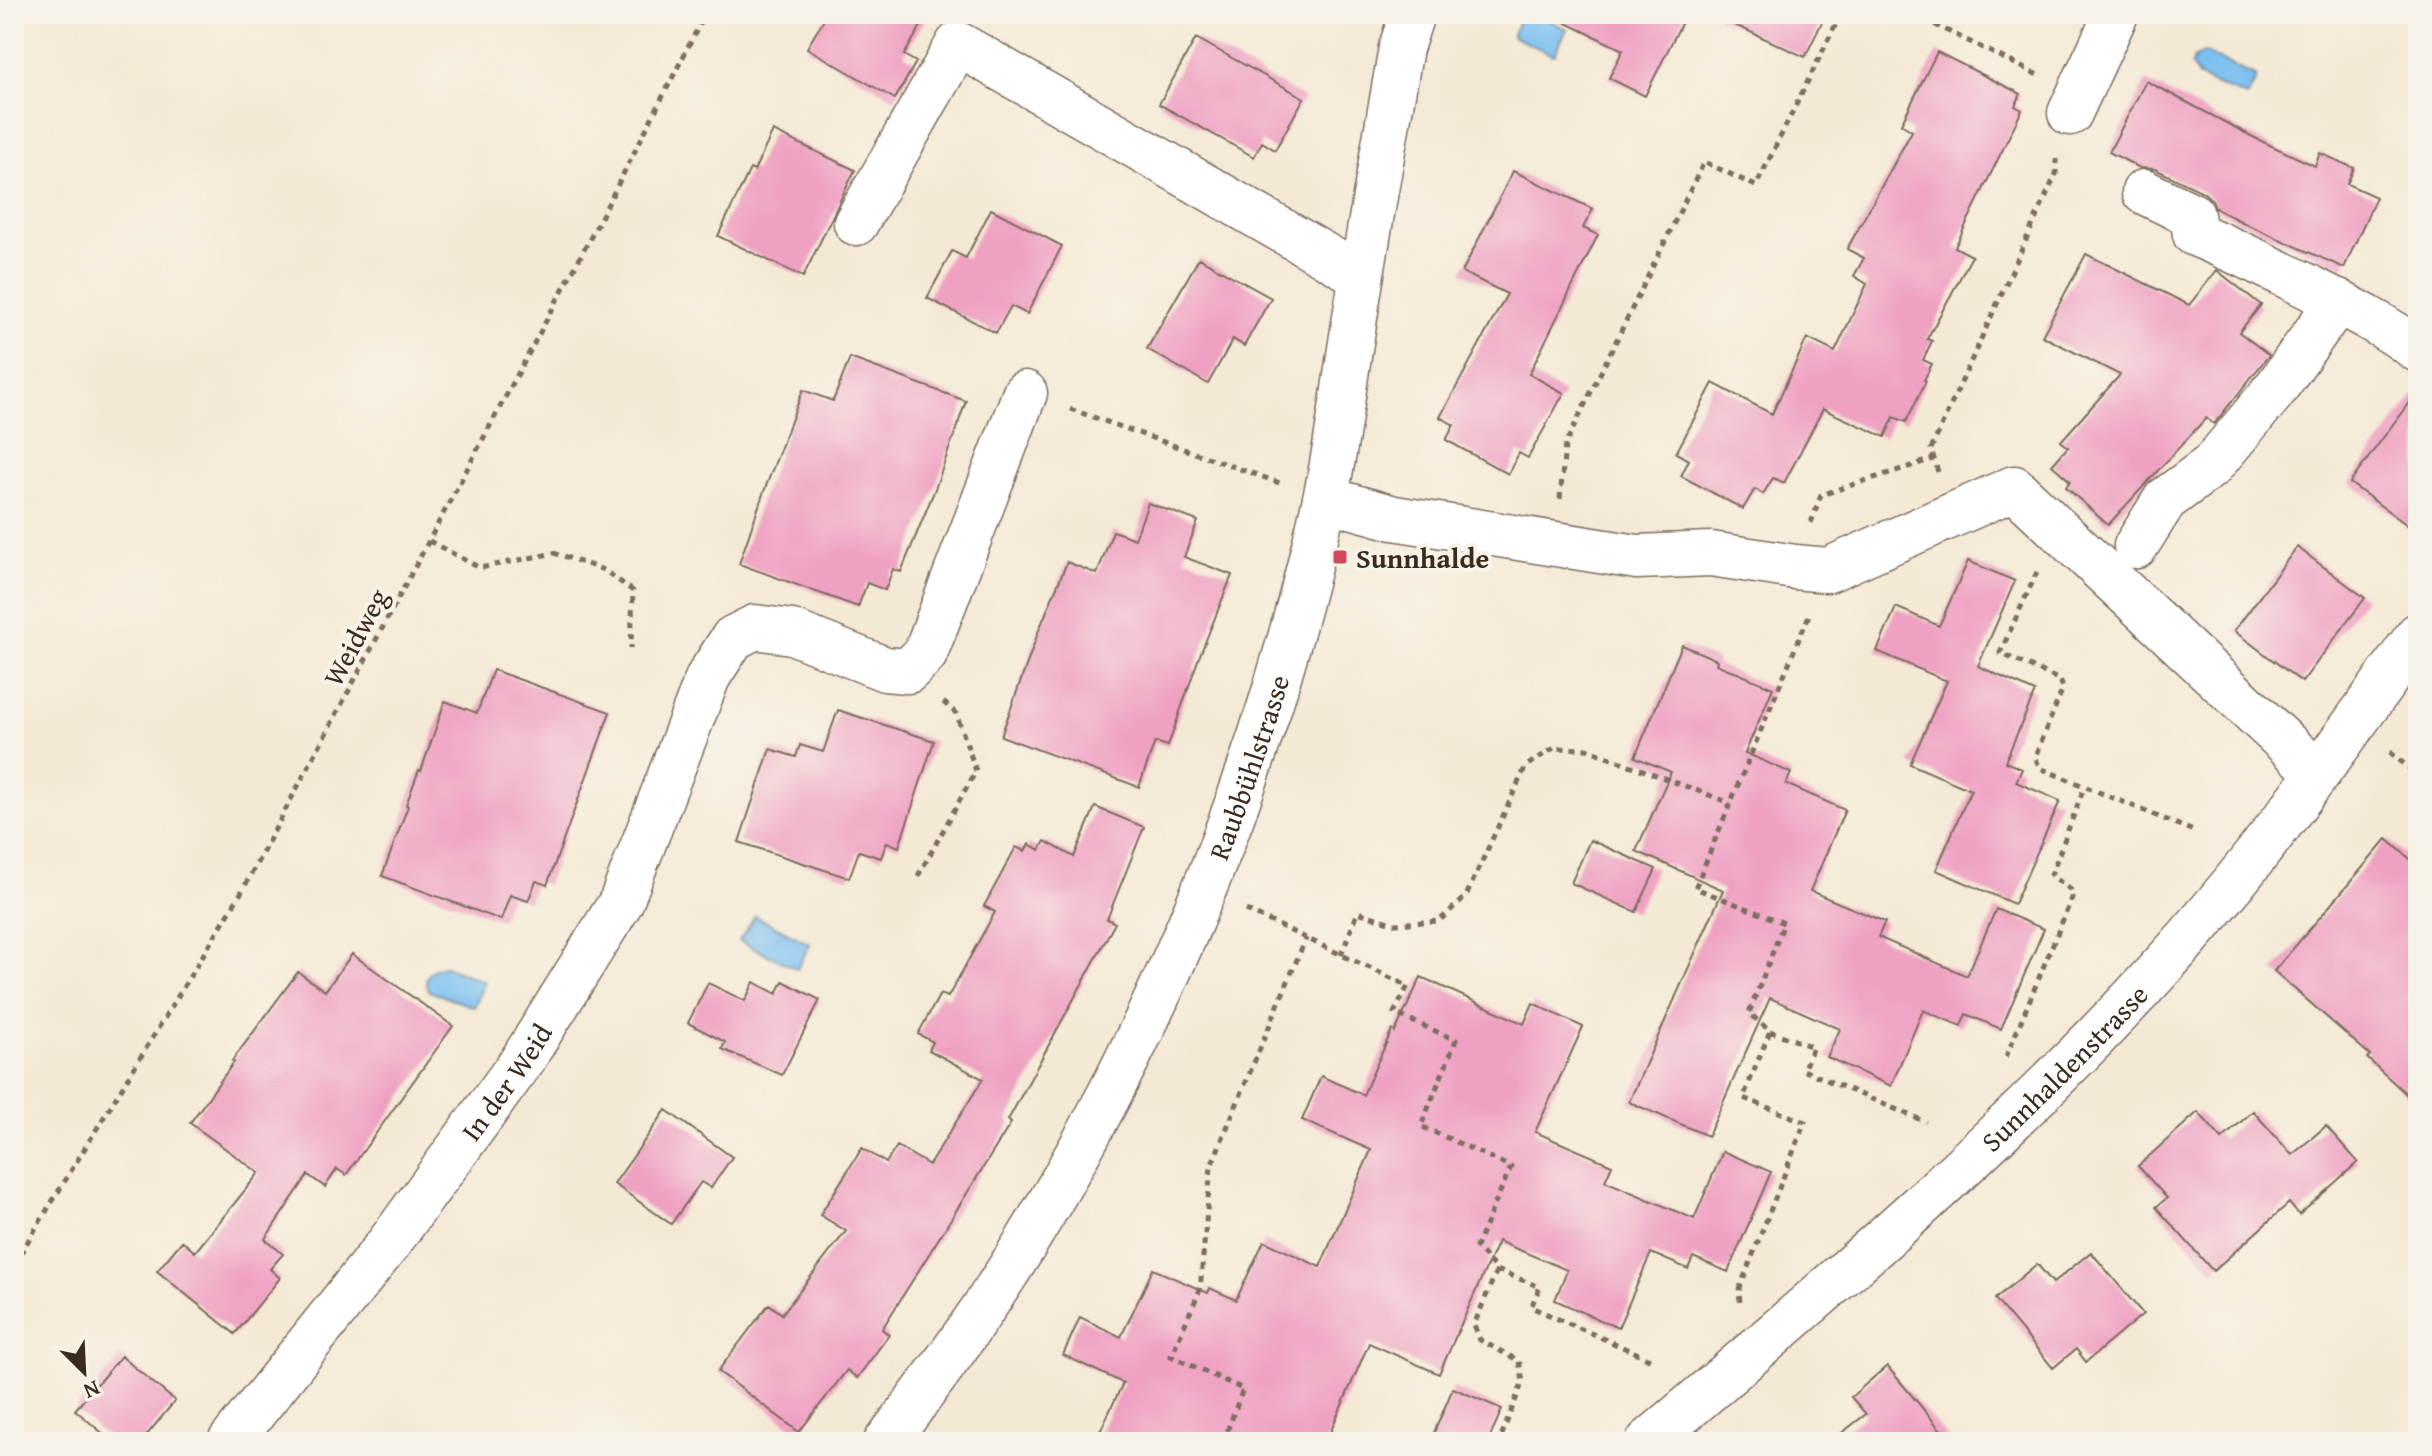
<svg xmlns="http://www.w3.org/2000/svg" width="2432" height="1456" font-family="'Gentium Book Plus',serif">
<rect width="100%" height="100%" fill="#f7f3e8"/>
<filter id="ink" filterUnits="userSpaceOnUse"><feTurbulence type="fractalNoise" baseFrequency=".0125" numOctaves="2"/><feDisplacementMap in="SourceGraphic" scale="16" xChannelSelector="R" yChannelSelector="G"/><feConvolveMatrix kernelMatrix="1 2 1 2 8 2 1 2 1" color-interpolation-filters="sRGB"/></filter>
<filter id="wash" filterUnits="userSpaceOnUse"><feTurbulence type="fractalNoise" baseFrequency=".006" numOctaves="4" result="noise"/><feDisplacementMap in="SourceGraphic" scale="32" xChannelSelector="R" yChannelSelector="G"/><feGaussianBlur stdDeviation="1.8" result="paint"/><feColorMatrix in="noise" values="0 0 0 0 0 0 0 0 0 0 0 0 0 0 0 0 0 1.4 0 .05"/><feComposite in="paint" operator="in"/></filter>
<g filter="url(#wash)">
<rect width="100%" height="100%" fill="#f4e9d5"/>
<!-- water -->
<path fill="#7abff1" stroke="#5a7488" stroke-width="2" d="M 1522,14 L 1536,14 L 1567,29 L 1554,55 L 1512,36 Z
M 2204,53 L 2257,77 L 2247,97 L 2199,78 L 2191,65 L 2195,57 Z
M 755,916 L 810,944 L 797,969 L 739,941 Z
M 445,966 L 485,982 L 474,1007 L 429,991 C 421,977 431,968 445,966 Z"/>
<g id="blocks">
<!-- building -->
<path fill="#efa1c2" d="M 827,14 L 928,14 L 904,55 L 916,62 L 895,99 L 807,48 Z
M 1548,14 L 1686,14 L 1645,96 L 1609,78 L 1623,50 Z
M 1711,14 L 1826,14 L 1805,57 Z
M 1196,38 L 1304,98 L 1275,150 L 1262,142 L 1254,157 L 1159,104 Z
M 1937,52 L 2021,94 L 2015,106 L 2022,110 L 1955,247 L 1972,256 L 1927,339 L 1932,341 L 1923,360 L 1932,364 L 1924,380 L 1926,381 L 1906,422 L 1894,417 L 1885,437 L 1823,409 L 1784,483 L 1773,478 L 1763,494 L 1755,489 L 1743,509 L 1681,476 L 1689,460 L 1676,453 L 1713,383 L 1772,414 L 1807,338 L 1835,352 L 1867,284 L 1854,276 L 1864,258 L 1847,249 L 1912,131 L 1901,124 Z
M 2146,81 L 2257,139 L 2315,166 L 2320,153 L 2354,168 L 2347,184 L 2376,197 L 2344,268 L 2246,224 L 2215,208 L 2212,200 L 2203,192 L 2155,169 L 2140,168 L 2109,152 Z
M 773,131 L 855,170 L 803,277 L 718,236 L 750,169 L 754,171 Z
M 1513,171 L 1593,209 L 1583,228 L 1598,235 L 1529,374 L 1564,393 L 1528,458 L 1519,453 L 1508,474 L 1446,440 L 1454,425 L 1440,417 L 1507,294 L 1462,272 Z
M 991,209 L 1062,246 L 1027,314 L 1011,306 L 996,333 L 927,298 L 952,251 L 966,258 Z
M 2086,254 L 2189,305 L 2217,270 L 2219,272 L 2261,305 L 2239,332 L 2269,355 L 2214,424 L 2206,418 L 2108,525 L 2066,487 L 2070,481 L 2052,465 L 2068,447 L 2061,441 L 2120,375 L 2042,336 Z
M 1199,258 L 1271,298 L 1244,346 L 1233,339 L 1208,384 L 1147,349 Z
M 850,358 L 966,401 L 935,489 L 901,572 L 893,569 L 885,590 L 867,583 L 858,607 L 739,564 L 763,494 L 803,390 L 833,401 Z
M 2418,390 L 2418,533 L 2350,483 Z
M 1148,503 L 1198,521 L 1184,557 L 1232,575 L 1198,660 L 1168,746 L 1155,742 L 1139,787 L 1001,736 L 1039,630 L 1067,562 L 1097,574 L 1113,531 L 1135,539 Z
M 2297,547 L 2365,598 L 2302,682 L 2234,631 Z
M 1968,561 L 2015,581 L 1978,666 L 2035,692 L 2005,762 L 2022,769 L 2016,782 L 2060,801 L 2014,904 L 1936,870 L 1971,790 L 1910,764 L 1947,681 L 1877,651 L 1896,607 L 1939,626 Z
M 1682,645 L 1717,660 L 1716,664 L 1773,688 L 1745,753 L 1791,773 L 1786,784 L 1845,810 L 1810,891 L 1885,922 L 1878,937 L 1967,976 L 1996,909 L 2044,929 L 2001,1029 L 1966,1014 L 1961,1026 L 1923,1010 L 1891,1086 L 1827,1057 L 1840,1029 L 1770,998 L 1708,1136 L 1629,1102 L 1723,890 L 1636,851 L 1671,772 L 1635,757 Z
M 493,670 L 610,712 L 547,885 L 536,881 L 528,901 L 510,895 L 501,920 L 382,876 L 408,806 L 406,805 L 419,770 L 421,771 L 445,701 L 477,713 Z
M 838,710 L 934,741 L 899,847 L 887,842 L 881,858 L 859,851 L 849,878 L 739,842 L 770,749 L 796,757 L 800,745 L 823,752 Z
M 1095,807 L 1144,827 L 1107,919 L 1115,923 L 1008,1120 L 1011,1123 L 882,1329 L 889,1335 L 857,1378 L 847,1370 L 799,1432 L 718,1371 L 769,1304 L 782,1314 L 846,1231 L 820,1215 L 862,1148 L 886,1163 L 897,1146 L 929,1165 L 983,1079 L 929,1050 L 933,1042 L 918,1034 L 940,994 L 948,997 L 995,912 L 984,906 L 1016,847 L 1025,851 L 1029,844 L 1040,850 L 1045,841 L 1074,857 Z
M 2387,839 L 2418,866 L 2418,1105 L 2367,1058 L 2370,1055 L 2274,971 Z
M 1590,840 L 1656,869 L 1636,912 L 1571,883 Z
M 352,954 L 453,1026 L 346,1175 L 337,1169 L 325,1187 L 308,1175 L 265,1239 L 283,1254 L 270,1269 L 280,1278 L 235,1334 L 157,1271 L 182,1241 L 195,1252 L 259,1173 L 190,1123 L 234,1062 L 232,1061 L 298,972 L 325,991 Z
M 1421,977 L 1524,1024 L 1533,1003 L 1583,1027 L 1535,1132 L 1612,1165 L 1605,1181 L 1694,1219 L 1723,1151 L 1771,1172 L 1728,1272 L 1693,1257 L 1688,1269 L 1651,1253 L 1618,1328 L 1555,1300 L 1567,1270 L 1498,1241 L 1439,1374 L 1369,1343 L 1326,1442 L 1095,1442 L 1123,1383 L 1063,1355 L 1080,1317 L 1121,1337 L 1153,1269 L 1208,1293 L 1210,1288 L 1236,1300 L 1264,1241 L 1320,1267 L 1371,1150 L 1302,1120 L 1321,1076 L 1363,1095 L 1392,1030 L 1395,1032 Z
M 783,981 L 820,1000 L 782,1075 L 722,1049 L 725,1042 L 688,1023 L 708,983 L 745,1001 L 754,982 L 777,994 Z
M 666,1110 L 732,1157 L 711,1188 L 701,1182 L 671,1224 L 614,1184 Z
M 2253,1111 L 2292,1155 L 2326,1126 L 2358,1162 L 2299,1215 L 2289,1203 L 2213,1271 L 2156,1207 L 2167,1198 L 2138,1166 L 2198,1112 L 2222,1139 Z
M 2091,1252 L 2143,1314 L 2086,1362 L 2076,1349 L 2053,1368 L 1995,1299 L 2037,1264 L 2053,1283 Z
M 121,1356 L 175,1401 L 141,1442 L 113,1442 L 75,1410 Z
M 1887,1366 L 1951,1442 L 1830,1442 L 1866,1414 L 1851,1397 Z
M 1453,1388 L 1502,1409 L 1488,1442 L 1430,1442 Z"/>
</g>
</g>
<g filter="url(#ink)">
<use href="#blocks" fill-opacity="0" stroke="#7c6d5e" stroke-width="2"/>
<g fill="none" stroke-linecap="round" stroke-linejoin="round">
<!-- minor casing -->
<g stroke="#7c6d5e" stroke-width="47">
<g id="minor">
<path d="M 2070,113 L 2116,14"/>
<path d="M 2144,192 L 2192,215 L 2195,234 C 2234,250 2271,268 2309,287 C 2346,306 2385,325 2418,350"/>
<path d="M 856,223 L 958,44 L 1361,276"/>
<path d="M 1326,499 L 1394,518 L 1637,557 L 1711,554 L 1795,567 L 1828,570 L 2014,488 L 2318,773"/>
<path d="M 2136,546 L 2165,500 L 2211,466 L 2273,392 L 2338,301"/>
<path id="s1" d="M 230,1442 L 389,1243 L 522,1061 L 621,902 L 708,677 L 733,638 L 755,627 L 792,632 L 885,669 L 908,671 L 925,654 L 1025,393"/>
<path id="s2" d="M 886,1442 C 935,1378 983,1313 1025,1244 C 1165,1015 1266,765 1324,503 C 1338,444 1344,383 1354,324 C 1368,232 1385,140 1401,48 L 1412,14"/>
<path id="s3" d="M 1648,1442 C 1831,1287 2014,1131 2175,952 C 2264,853 2340,743 2418,635"/>
</g>
</g>
<!-- path -->
<path stroke="#7c6d5e" stroke-width="5" stroke-dasharray="6 6" stroke-linecap="butt" d="M 1913,14 L 2038,75
M 1070,409 L 1280,483
M 1938,472 L 1931,449 L 2056,174 L 2056,159
M 1560,499 L 1565,445 L 1704,162 L 1756,186 L 1841,14
M 1811,523 L 1821,495 L 1933,459
M 429,541 L 480,568 L 554,553 L 604,570 L 633,591 L 631,648
M 2037,572 L 2000,653 L 2060,680 L 2063,688 L 2035,757 L 2040,768 L 2196,832
M 2390,752 L 2418,776
M 918,876 L 976,771 L 956,713 L 942,701
M 1246,910 L 1408,986 L 1394,1013 L 1456,1040 L 1421,1126 L 1511,1167 L 1476,1247 L 1497,1270 L 1474,1325 L 1480,1340 L 1519,1361 L 1523,1381 L 1499,1442
M 1341,955 L 1358,912 L 1395,924 L 1439,921 L 1466,896 L 1526,766 L 1554,748 L 1587,749 L 1730,803
M 1770,1031 L 1813,1047 L 1803,1070 L 1926,1122
M 2006,1057 L 2072,898 L 2071,890 L 2051,875 L 2084,788
M 14,1264 L 241,893 L 594,231 L 705,14
M 1497,1270 L 1540,1287 L 1531,1307 L 1652,1360
M 1740,1302 L 1739,1290 L 1805,1122 L 1743,1098 L 1770,1031 L 1749,1013 L 1784,923 L 1695,888 L 1809,615
M 1223,1442 L 1243,1389 L 1171,1356 L 1200,1290 L 1211,1166 L 1306,938"/>
<!-- minor -->
<use href="#minor" stroke="#fff" stroke-width="44"/>
</g>
</g>
<!-- markers -->
<rect fill="#d1495b" stroke="#f7f3e8" stroke-width="3" x="1332" y="549" width="16" height="16" rx="4"/>
<g text-anchor="middle" dominant-baseline="central" stroke-width="8" stroke-linejoin="round" paint-order="stroke">
<!-- poi labels -->
<g font-size="28" font-weight="bold" fill="#3b2a1e" stroke="#f7f3e8" text-anchor="start">
<text x="1356" y="557">Sunnhalde</text>
</g>
<!-- street labels -->
<g font-size="28" fill="#3b2a1e" stroke="#f7f3e8">
<text transform="translate(355 637) rotate(-62)">Weidweg</text>
<text stroke="none"><textPath href="#s2" startOffset="770">Raubbühlstrasse</textPath></text>
<text stroke="none"><textPath href="#s3" startOffset="560">Sunnhaldenstrasse</textPath></text>
<text stroke="none"><textPath href="#s1" startOffset="454">In der Weid</textPath></text>
</g>
</g>
<!-- margin -->
<rect width="2432" height="1456" fill="none" stroke="#f7f3e8" stroke-width="48"/>
<!-- north arrow -->
<g transform="translate(84 1372) rotate(156)" stroke="#f7f3e8" stroke-width="6" paint-order="stroke">
<path d="M0-6L14 30L0 20L-14 30Z" fill="#3b2a1e"/>
<text y="-12" font-size="22" font-weight="bold" text-anchor="middle" fill="#3b2a1e">N</text>
</g>
</svg>
